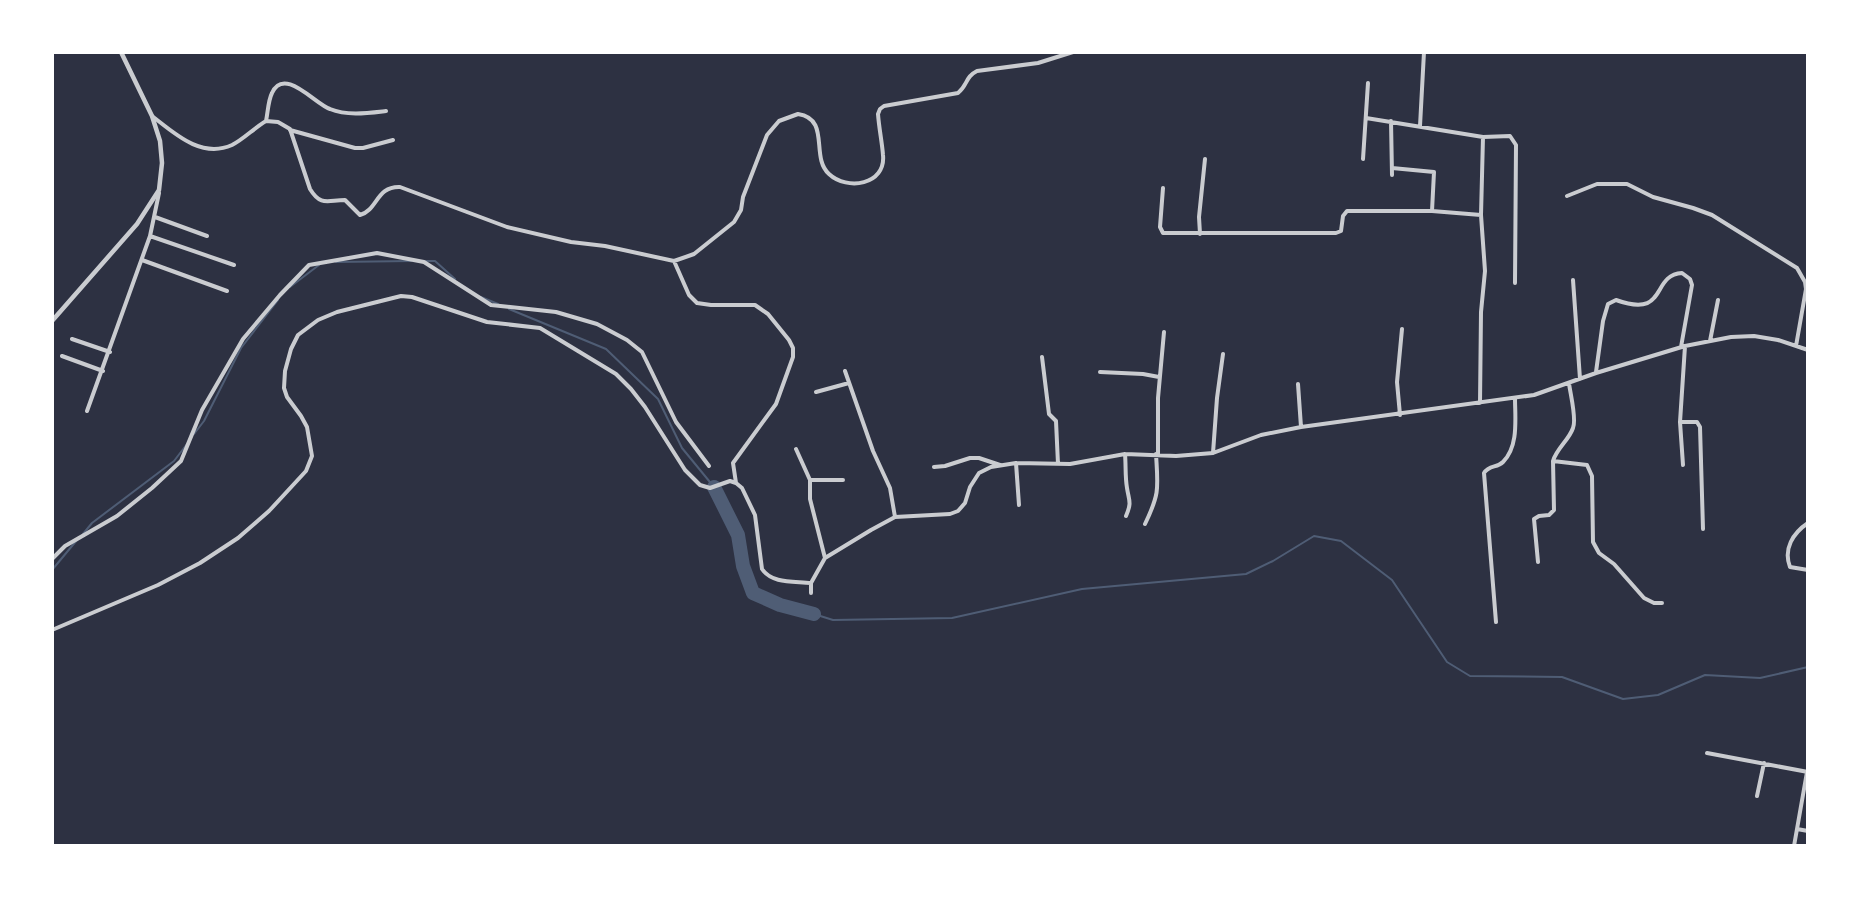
<svg xmlns="http://www.w3.org/2000/svg" width="1860" height="898" font-family="'DM Sans',sans-serif">
<rect width="100%" height="100%" fill="#2d3142"/>
<g fill="none" stroke-linecap="round" stroke-linejoin="round">
<!-- stream -->
<path stroke="#4f5d75" stroke-width="2" d="M 426,261 L 435,261 L 455,279
M 336,262 L 411,261
M 290,287 L 319,265
M 481,297 L 498,304
M 509,309 L 606,349 L 658,399 L 682,448 L 714,487
M 194,434 L 204,421 L 241,348 L 278,300
M 83,534 L 92,523 L 174,461 L 187,444
M 52,570 L 77,540
M 814,614 L 833,620 L 952,618 L 1082,589 L 1246,574 L 1273,561 L 1314,536 L 1341,541 L 1392,580 L 1447,662 L 1470,676 L 1562,677 L 1623,699 L 1658,695 L 1705,675 L 1760,678 L 1808,667"/>
<!-- river -->
<path stroke="#4f5d75" stroke-width="14" d="M 714,487 L 738,535 L 743,566 L 753,593 L 780,605 L 814,614"/>
<!-- minor -->
<path stroke="#caccd0" stroke-width="4" d="M 152,116 C 174,133 201,159 232,145 C 244,139 254,128 266,121 L 278,122 L 290,129 L 310,189 C 321,207 328,200 345,200 L 360,215 C 378,210 376,186 400,187 L 507,227 L 571,242 L 605,246 L 674,261 L 694,254 L 734,222 L 741,210 L 743,197 L 767,135 L 779,121 L 798,114 C 831,119 810,157 829,174 C 847,191 886,185 883,155 C 882,142 879,128 878,114 L 880,109 L 884,106 L 958,93 C 968,85 965,77 977,71 L 1038,63 L 1073,52
M 1366,118 L 1483,137 L 1481,215 L 1485,271 L 1481,312 L 1480,403
M 266,121 C 268,112 268,101 272,93 C 284,66 315,104 330,109 C 347,116 368,113 386,111
M 1391,121 L 1392,175
M 1420,126 L 1424,52
M 290,130 L 355,148 L 363,148 L 393,140
M 1483,137 L 1510,136 L 1516,145 L 1515,283
M 1363,159 L 1368,83
M 1163,188 L 1160,227 L 1163,233 L 1336,233 L 1341,231 L 1343,216 L 1347,211 L 1432,211 L 1434,172 L 1392,168
M 1567,196 L 1597,184 L 1627,184 L 1653,197 L 1693,208 L 1712,215 L 1797,268 L 1805,282 L 1806,289 L 1796,346
M 1432,211 L 1481,215
M 155,217 L 207,236
M 1200,234 L 1199,217 L 1205,159
M 150,236 L 234,265
M 142,260 L 227,291
M 674,261 L 689,295 L 697,303 L 711,305 L 755,305 L 768,314 L 789,340 L 793,348 L 793,357 L 776,404 L 733,463 L 736,483
M 1573,280 L 1580,379
M 72,339 L 110,352
M 1710,341 L 1718,300
M 1685,346 L 1680,422 L 1697,422 L 1700,427 L 1703,529
M 62,356 L 103,371
M 1042,357 L 1049,414 L 1056,421 L 1058,464
M 845,371 L 873,451 L 890,488 L 895,517
M 1100,372 L 1143,374 L 1159,377
M 1596,372 L 1603,321 L 1608,304 L 1616,300 C 1669,319 1650,275 1682,273 L 1690,279 L 1692,285 L 1681,347
M 1569,383 C 1570,393 1577,419 1573,428 C 1569,440 1557,448 1553,461 L 1587,465 L 1592,476 L 1593,542 L 1599,553 L 1614,564 L 1644,598 L 1654,603 L 1662,603
M 1298,384 L 1301,427
M 816,392 L 849,383
M 87,411 L 150,236 L 159,193
M 1400,415 L 1397,382 L 1402,329
M 1680,422 L 1683,465
M 796,449 L 810,480 L 810,499 L 825,558
M 1213,453 L 1217,398 L 1223,354
M 1125,454 C 1126,465 1125,477 1127,488 C 1129,501 1132,502 1126,516
M 1158,454 L 1158,398 L 1164,332
M 1016,463 L 1019,505
M 934,467 L 945,466 L 970,458 L 979,458 L 1000,465
M 810,480 L 843,480
M 1808,523 C 1793,533 1783,549 1790,567 L 1808,570
M 1145,524 C 1160,493 1158,488 1156,454
M 52,559 L 65,546 L 117,516 L 152,488 L 181,461 L 202,410 L 243,339 L 280,295 L 309,265 L 377,253 L 424,262 L 491,305 L 556,312 L 597,324 L 627,340 L 642,352 L 676,422 L 709,466
M 1538,562 L 1534,519 L 1539,516 L 1549,515 L 1554,510 L 1553,461
M 811,593 L 811,583 L 825,558 L 871,530 L 895,517 L 950,514 L 958,511 L 965,503 L 970,487 L 979,473 L 991,467 L 1016,463 L 1070,464 L 1125,454 L 1176,456 L 1213,453 L 1261,435 L 1301,427 L 1534,395 L 1596,373 L 1685,346 L 1731,337 L 1754,336 L 1778,340 L 1808,350
M 1496,622 L 1484,473 C 1489,465 1497,468 1503,462 C 1519,446 1515,418 1515,398
M 52,630 L 158,585 L 200,563 L 238,538 L 269,511 L 306,471 L 312,456 L 307,427 L 301,416 L 287,397 L 284,388 L 285,371 L 291,349 L 298,335 L 318,320 L 337,312 L 401,296 L 412,297 L 487,322 L 540,328 L 616,374 L 631,389 L 645,407 L 685,470 L 700,485 L 710,488 L 730,481 L 736,483 L 742,488 L 755,515 L 762,569 C 772,584 794,581 811,583
M 1707,753 L 1808,772
M 1807,772 L 1797,829 L 1808,831
M 1757,796 L 1764,763
M 1794,846 L 1797,829"/>
<!-- tertiary -->
<path stroke="#caccd0" stroke-width="4.5" d="M 52,321 L 137,224 L 159,190 L 162,163 L 160,141 L 152,116 L 121,52"/>
</g>
<!-- border -->
<rect width="1860" height="898" fill="none" stroke="#ffffff" stroke-width="108"/>
</svg>
